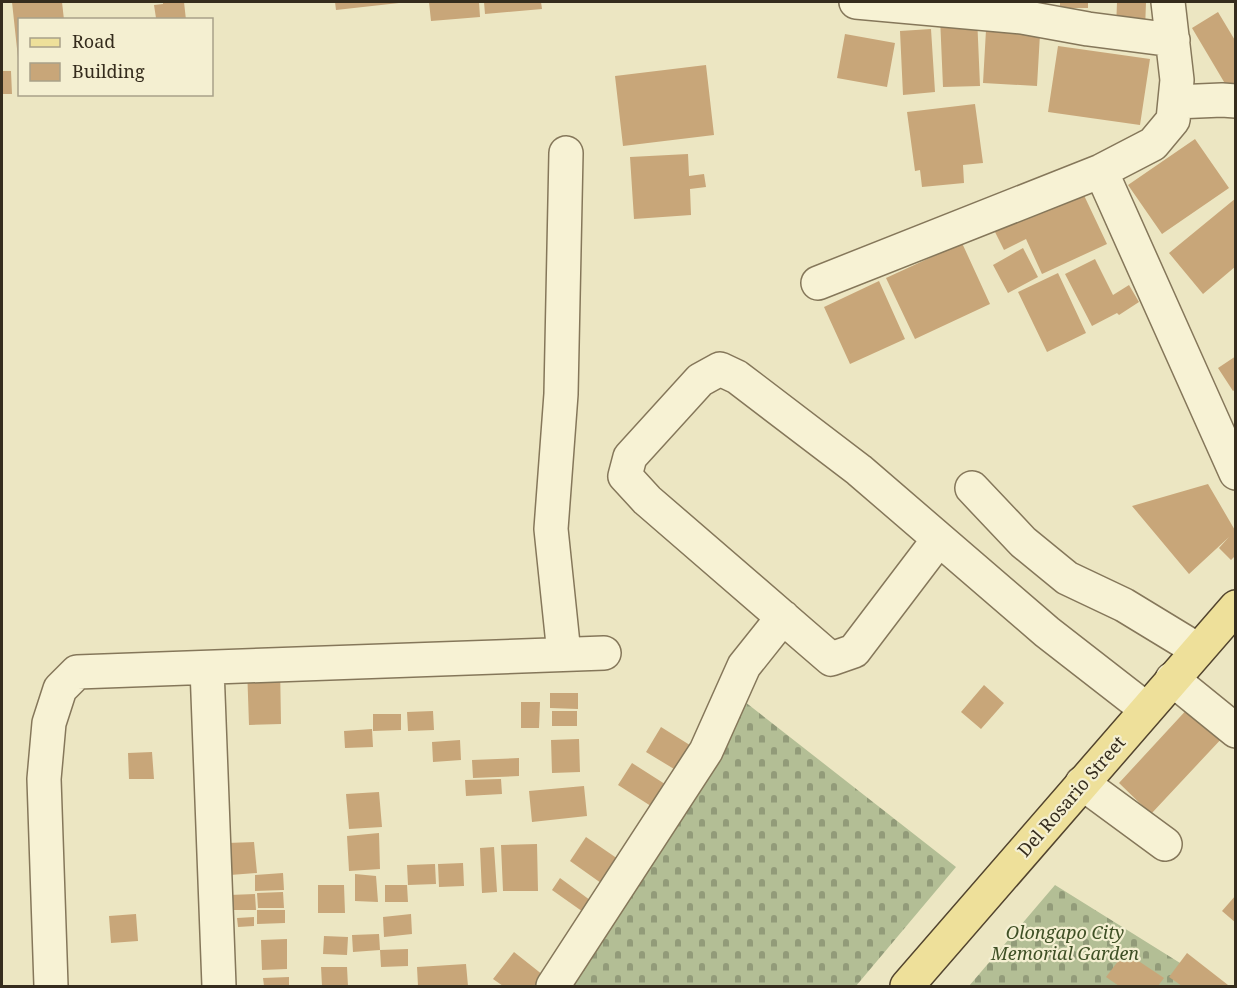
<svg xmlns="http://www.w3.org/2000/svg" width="1237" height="988" font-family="'Noto Serif',serif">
<defs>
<pattern id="cemetery-stones" width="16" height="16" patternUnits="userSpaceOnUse" patternTransform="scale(1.5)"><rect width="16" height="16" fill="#b3be95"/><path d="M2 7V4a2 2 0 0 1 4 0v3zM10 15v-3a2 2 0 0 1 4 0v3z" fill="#929b79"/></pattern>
</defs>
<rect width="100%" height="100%" fill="#ece6c2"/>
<!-- cemetery -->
<path fill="url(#cemetery-stones)" d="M 740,698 L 956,867 L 856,986 L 560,986 Z
M 1055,885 L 1217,986 L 969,986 Z"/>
<!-- building -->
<path fill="#c8a679" d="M 12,2 L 62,2 L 64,20 L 20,20 L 20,58 L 18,58 Z
M 163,2 L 184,2 L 186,20 L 156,18 L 154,5 L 163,4 Z
M 335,2 L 399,2 L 399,3 L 336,10 Z
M 429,2 L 479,2 L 480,17 L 431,21 Z
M 484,2 L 541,2 L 542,9 L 485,14 Z
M 1060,2 L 1088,2 L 1088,8 L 1060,8 Z
M 1117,2 L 1146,2 L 1145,30 L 1116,29 Z
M 1218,12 L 1236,42 L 1236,89 L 1230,92 L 1192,28 Z
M 977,16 L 980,86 L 943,87 L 940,17 Z
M 931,29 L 935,92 L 903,95 L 900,31 Z
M 986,30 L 1040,34 L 1037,86 L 983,83 Z
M 845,34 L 895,43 L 887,87 L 837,78 Z
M 1058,46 L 1150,59 L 1140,125 L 1048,112 Z
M 706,65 L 714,135 L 623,146 L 615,76 Z
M 2,71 L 11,71 L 12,94 L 2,94 Z
M 975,104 L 983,163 L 963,165 L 964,183 L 922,187 L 920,170 L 915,171 L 907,112 Z
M 1195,139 L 1229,188 L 1162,234 L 1128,185 Z
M 688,154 L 689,176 L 704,174 L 706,187 L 690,189 L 691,215 L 634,219 L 630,157 Z
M 1081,189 L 1107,244 L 1042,274 L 1026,239 L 1004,250 L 994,230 Z
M 1236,198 L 1236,266 L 1203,294 L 1169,253 Z
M 962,243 L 990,304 L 915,339 L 886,278 Z
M 1023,248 L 1038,277 L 1008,293 L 993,265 Z
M 1095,259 L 1113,295 L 1129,285 L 1139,302 L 1119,315 L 1117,313 L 1092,326 L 1065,274 Z
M 1058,273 L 1086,333 L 1047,352 L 1018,292 Z
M 879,281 L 905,339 L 850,364 L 824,307 Z
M 1236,356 L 1236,389 L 1233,391 L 1218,368 Z
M 1208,484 L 1236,532 L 1236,555 L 1231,560 L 1219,548 L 1229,537 L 1189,574 L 1132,506 Z
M 280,665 L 281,724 L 249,725 L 247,667 Z
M 984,685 L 1004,703 L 981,729 L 961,712 Z
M 550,693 L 578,693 L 578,709 L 550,708 Z
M 521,702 L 540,702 L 539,728 L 521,728 Z
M 1191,705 L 1224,736 L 1151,814 L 1119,783 Z
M 433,711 L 434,730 L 408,731 L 407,712 Z
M 552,711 L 577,711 L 577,726 L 552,726 Z
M 373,714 L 401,714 L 401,730 L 373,731 Z
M 661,727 L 693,747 L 679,772 L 646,752 Z
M 372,729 L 373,747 L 345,748 L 344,731 Z
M 579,739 L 580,772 L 552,773 L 551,740 Z
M 460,740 L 461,760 L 433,762 L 432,742 Z
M 152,752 L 154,779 L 129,779 L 128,753 Z
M 519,758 L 519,776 L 473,778 L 472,760 Z
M 632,763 L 668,786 L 654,808 L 618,785 Z
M 501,779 L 502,794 L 466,796 L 465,780 Z
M 584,786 L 587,816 L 532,822 L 529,791 Z
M 379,792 L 382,827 L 349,829 L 346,794 Z
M 379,833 L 380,869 L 349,871 L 347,836 Z
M 586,837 L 618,859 L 601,883 L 570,861 Z
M 254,842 L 257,873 L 230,875 L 227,843 Z
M 537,844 L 538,891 L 503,891 L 501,845 Z
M 494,847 L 497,892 L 482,893 L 480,848 Z
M 463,863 L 464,886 L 439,887 L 438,864 Z
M 435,864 L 436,884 L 408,885 L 407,865 Z
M 283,873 L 284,890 L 255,891 L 255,875 Z
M 355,874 L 376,876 L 378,902 L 355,901 Z
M 560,878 L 594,903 L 586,914 L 552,890 Z
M 318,885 L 344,885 L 345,913 L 318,913 Z
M 385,885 L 407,885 L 408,902 L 385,902 Z
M 283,892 L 284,908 L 258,908 L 257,893 Z
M 255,894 L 256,910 L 230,910 L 229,895 Z
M 1236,895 L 1236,923 L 1222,911 Z
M 257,910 L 285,910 L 285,923 L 257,924 Z
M 136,914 L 138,941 L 111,943 L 109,916 Z
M 411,914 L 412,934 L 384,937 L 383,917 Z
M 254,917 L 254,926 L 238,927 L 237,918 Z
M 379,934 L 380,950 L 353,952 L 352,935 Z
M 324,936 L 348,937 L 347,955 L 323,954 Z
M 287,939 L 287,969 L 262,970 L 261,940 Z
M 408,949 L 408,966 L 381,967 L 380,950 Z
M 514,952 L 543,975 L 534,986 L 503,986 L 493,979 Z
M 1125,952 L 1164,978 L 1158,986 L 1119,986 L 1106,977 Z
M 1187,953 L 1228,985 L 1227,986 L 1182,986 L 1169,977 Z
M 466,964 L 468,986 L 418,986 L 417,967 Z
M 321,967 L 347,967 L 348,986 L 322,986 Z
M 289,977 L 289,986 L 264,986 L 263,978 Z"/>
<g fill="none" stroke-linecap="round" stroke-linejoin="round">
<!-- minor casing -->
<g stroke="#85775a" stroke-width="36">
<path id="minor" d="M 856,2 L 1022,17 L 1088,29 L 1173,40
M 1175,102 L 1222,100 L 1236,101
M 1101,171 L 1236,473
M 818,283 L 1101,171 L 1153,144 L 1173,120 L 1177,80 L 1168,2
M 972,488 L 1023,542 L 1067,578 L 1124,605 L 1198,650
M 939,539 L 854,651 L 831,659 L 647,500 L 625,476 L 630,457 L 700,380 L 720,369 L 737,377 L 859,470 L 1047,632 L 1146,709
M 564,654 L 551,529 L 561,394 L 566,153
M 207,668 L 219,986
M 1172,679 L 1236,731
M 1082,783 L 1165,844
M 51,986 L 44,779 L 49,723 L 60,689 L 77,672 L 604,653
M 553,986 L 706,751 L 744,666 L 783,617"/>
</g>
<!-- major casing -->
<g stroke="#52442e" stroke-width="36">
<path id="major" d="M 907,986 L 1236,607"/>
</g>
<!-- minor -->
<use href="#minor" stroke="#f7f2d4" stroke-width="33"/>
<!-- major -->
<use href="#major" stroke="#eee09a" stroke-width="33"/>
</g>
<g text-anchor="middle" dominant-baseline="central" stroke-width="4.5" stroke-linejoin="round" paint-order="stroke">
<!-- street labels -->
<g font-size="18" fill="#352c1d" stroke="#f4efd1">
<text transform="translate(1071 796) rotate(-49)">Del Rosario Street</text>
</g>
<!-- park labels -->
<g font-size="18" font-style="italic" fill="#3f5025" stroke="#f4efd1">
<text x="1065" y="932">Olongapo City<tspan x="1065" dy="21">Memorial Garden</tspan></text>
</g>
</g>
<!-- border -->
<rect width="1237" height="988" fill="none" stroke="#352c1d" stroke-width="6"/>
<!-- legend -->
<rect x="18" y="18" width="195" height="78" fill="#f4efd1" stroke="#a8a189" stroke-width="1.5"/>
<rect x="30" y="38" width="30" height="9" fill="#eee09a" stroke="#a8a189" stroke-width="1.5"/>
<text x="72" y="48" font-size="18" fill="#352c1d">Road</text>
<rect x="30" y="63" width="30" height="18" fill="#c8a679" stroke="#a8a189" stroke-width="1.5"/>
<text x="72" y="78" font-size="18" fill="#352c1d">Building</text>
</svg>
